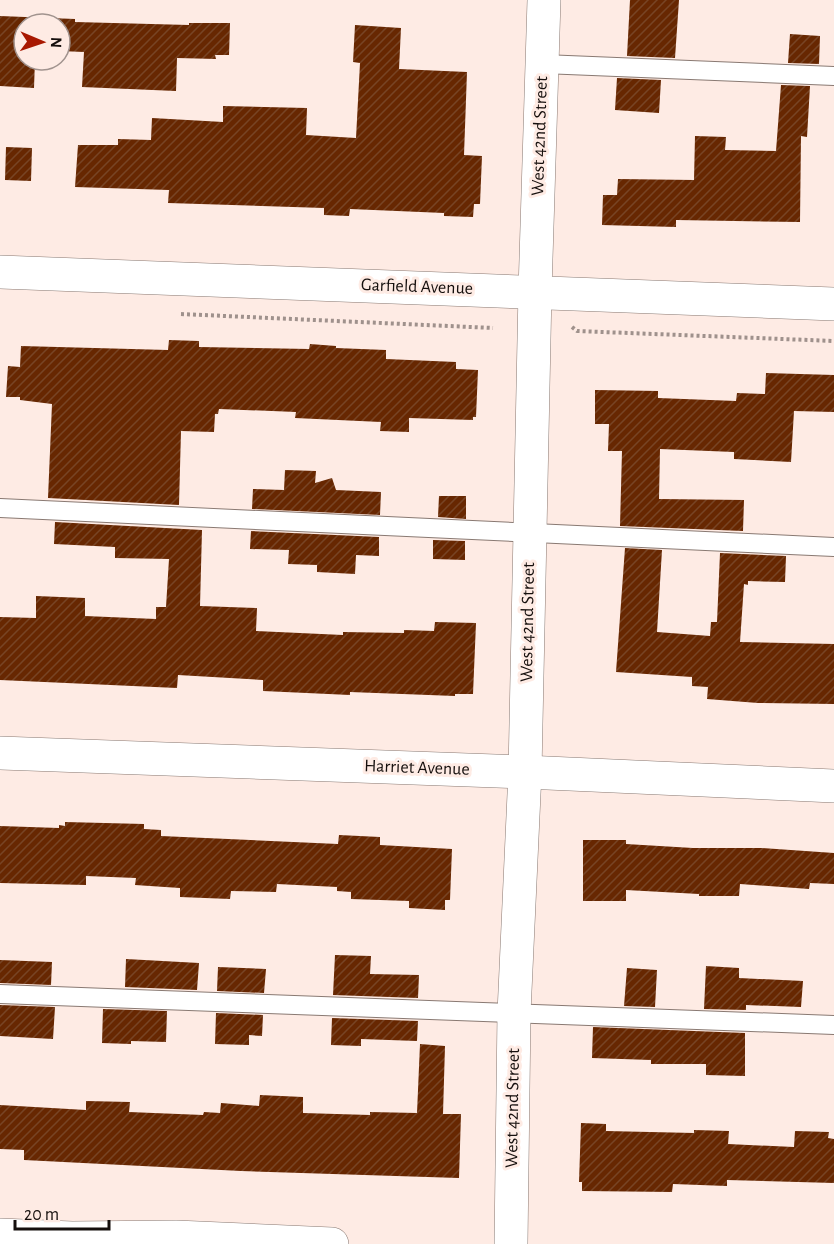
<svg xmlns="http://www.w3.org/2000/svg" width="834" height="1244" font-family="'Alegreya Sans',sans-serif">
<defs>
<pattern id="building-hatch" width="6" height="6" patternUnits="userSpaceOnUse" patternTransform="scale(1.5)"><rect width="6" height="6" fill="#672701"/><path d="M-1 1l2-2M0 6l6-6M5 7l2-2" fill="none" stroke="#774425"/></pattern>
</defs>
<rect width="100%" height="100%" fill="#feebe4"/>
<!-- building -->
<path fill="url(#building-hatch)" d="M 630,0 L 679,0 L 675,58 L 627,56 Z
M 0,16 L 75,19 L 75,22 L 189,25 L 189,23 L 230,23 L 229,55 L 215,55 L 216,59 L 177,58 L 176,91 L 82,87 L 84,52 L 60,51 L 60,24 L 24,24 L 24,60 L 35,60 L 34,88 L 0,86 Z
M 355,25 L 401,28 L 399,69 L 467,72 L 464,155 L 482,156 L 480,204 L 474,204 L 473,217 L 444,216 L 444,213 L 350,209 L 349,216 L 324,215 L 324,208 L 168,203 L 169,190 L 75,187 L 78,145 L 118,145 L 118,139 L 151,140 L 152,118 L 223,122 L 223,106 L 307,108 L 306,135 L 356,138 L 360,63 L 353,62 Z
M 790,34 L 820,36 L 819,64 L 788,63 Z
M 617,78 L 661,80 L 659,113 L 615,110 Z
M 781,85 L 810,86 L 807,137 L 801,136 L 800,222 L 676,220 L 676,227 L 602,225 L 603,195 L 617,195 L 618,179 L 694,180 L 695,136 L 726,137 L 725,150 L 776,151 Z
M 6,147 L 32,148 L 31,181 L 5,180 Z
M 169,340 L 199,341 L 199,347 L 309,349 L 310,344 L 336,346 L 336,348 L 386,350 L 386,359 L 456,362 L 456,369 L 478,370 L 476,417 L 473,417 L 473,420 L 409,418 L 409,432 L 380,431 L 381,422 L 295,418 L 296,412 L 219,409 L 218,414 L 215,414 L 214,432 L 181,431 L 179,505 L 48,498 L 52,404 L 20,400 L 20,397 L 6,397 L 8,366 L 20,367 L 21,346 L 168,350 Z
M 766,373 L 834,375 L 834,412 L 794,411 L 791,462 L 734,459 L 734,452 L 660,449 L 659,499 L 744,500 L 743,531 L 620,526 L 622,451 L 608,451 L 609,424 L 595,424 L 595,390 L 658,391 L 658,398 L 736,401 L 737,393 L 765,394 Z
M 285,470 L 316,471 L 315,483 L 332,478 L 336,490 L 381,492 L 380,515 L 252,509 L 253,489 L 284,490 Z
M 439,496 L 466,496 L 466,519 L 438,517 Z
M 55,522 L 202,530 L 200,606 L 257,608 L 256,631 L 343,635 L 343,632 L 404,633 L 404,630 L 434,631 L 435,622 L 476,623 L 473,694 L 455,694 L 455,696 L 350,692 L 350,695 L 263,691 L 263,680 L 178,675 L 177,688 L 0,680 L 0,617 L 36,618 L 36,596 L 85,598 L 85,616 L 156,619 L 156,607 L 166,607 L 169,559 L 115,558 L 115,547 L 54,544 Z
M 251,531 L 379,537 L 379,556 L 356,555 L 355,574 L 317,572 L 317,565 L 288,564 L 289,550 L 250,549 Z
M 433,540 L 465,541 L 465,560 L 433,559 Z
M 625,548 L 662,550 L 657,632 L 710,636 L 711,622 L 717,622 L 720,553 L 786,556 L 785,582 L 748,581 L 748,585 L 744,584 L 740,642 L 834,644 L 834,704 L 758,703 L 707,699 L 708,687 L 692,686 L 692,677 L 616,672 Z
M 65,822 L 144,824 L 144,829 L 161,830 L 161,836 L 338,844 L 339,835 L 380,837 L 380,845 L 452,849 L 450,900 L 445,900 L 445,910 L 409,908 L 409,901 L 351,899 L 351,892 L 337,891 L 337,887 L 277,884 L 276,892 L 231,891 L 230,899 L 180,897 L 180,888 L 135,885 L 136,878 L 86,876 L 86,885 L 0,883 L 0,826 L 59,828 L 59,825 L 65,826 Z
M 583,840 L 626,840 L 626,844 L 693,848 L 762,848 L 834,853 L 834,884 L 810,883 L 809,889 L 740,884 L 739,896 L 699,896 L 699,894 L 626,890 L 626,901 L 583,901 Z
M 335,955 L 371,956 L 370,974 L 419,975 L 418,998 L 333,995 Z
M 126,959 L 199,963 L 197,990 L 125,987 Z
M 0,960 L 52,962 L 51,985 L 0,983 Z
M 706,966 L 739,968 L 739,978 L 803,981 L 801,1007 L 746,1005 L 746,1010 L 704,1009 Z
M 218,967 L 266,969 L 264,993 L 217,991 Z
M 627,968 L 657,970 L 655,1007 L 624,1006 Z
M 0,1005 L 55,1007 L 53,1039 L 0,1036 Z
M 103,1009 L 167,1011 L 166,1042 L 131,1041 L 131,1044 L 102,1043 Z
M 216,1013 L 263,1015 L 262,1036 L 249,1035 L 249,1045 L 215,1044 Z
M 332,1018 L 418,1021 L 417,1041 L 361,1039 L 361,1046 L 331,1045 Z
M 593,1027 L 745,1033 L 745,1076 L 706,1075 L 706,1064 L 651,1064 L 651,1060 L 592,1058 Z
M 420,1044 L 445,1046 L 443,1114 L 461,1114 L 459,1178 L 241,1171 L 24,1160 L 24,1150 L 0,1149 L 0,1105 L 86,1110 L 86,1101 L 130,1102 L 129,1112 L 203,1115 L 204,1112 L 220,1113 L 221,1103 L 259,1106 L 260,1095 L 303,1097 L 303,1113 L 370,1115 L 370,1112 L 417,1113 Z
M 581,1123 L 606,1124 L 606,1131 L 694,1133 L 694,1130 L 729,1131 L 728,1144 L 794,1147 L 795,1131 L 829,1132 L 828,1138 L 834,1139 L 834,1183 L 727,1180 L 727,1186 L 673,1184 L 672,1192 L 582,1191 L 582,1182 L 579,1182 Z"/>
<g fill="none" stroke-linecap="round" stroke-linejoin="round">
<!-- service casing -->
<g stroke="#897972" stroke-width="20">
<path id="service" d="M 543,64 L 834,76
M 0,508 L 834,547
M 0,994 L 834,1025"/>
</g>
<!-- minor casing -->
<g stroke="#897972" stroke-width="34">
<path id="minor" d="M 0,272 L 834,304
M 0,753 L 525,772 L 834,786
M 0,1235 L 72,1238 L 176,1237 L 332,1244"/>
</g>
<!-- tertiary casing -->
<g stroke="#897972" stroke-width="34">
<path id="tertiary" d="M 511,1244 L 514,1013 L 525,772 L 535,291 L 544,0"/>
</g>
<!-- path -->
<path stroke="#9f918c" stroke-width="4" stroke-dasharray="3 3" stroke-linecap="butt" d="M 181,314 L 493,328
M 572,327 L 577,331 L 834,341"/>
<!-- service -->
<use href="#service" stroke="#fff" stroke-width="18"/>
<!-- minor -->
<use href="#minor" stroke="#fff" stroke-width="33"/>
<!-- tertiary -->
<use href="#tertiary" stroke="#fff" stroke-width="33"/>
</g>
<g text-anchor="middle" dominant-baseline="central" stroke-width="6" stroke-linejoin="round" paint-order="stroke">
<!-- street labels -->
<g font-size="18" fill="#150f0d" stroke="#feebe4">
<text transform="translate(540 136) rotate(-88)">West 42nd Street</text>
<text transform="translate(417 287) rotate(2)">Garfield Avenue</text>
<text transform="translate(528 622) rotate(-89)">West 42nd Street</text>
<text transform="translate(417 768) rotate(2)">Harriet Avenue</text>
<text transform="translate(513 1108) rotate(-89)">West 42nd Street</text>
</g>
</g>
<!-- north arrow -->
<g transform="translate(42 42) rotate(92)"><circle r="28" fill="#feebe4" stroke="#a1938e" stroke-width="1.5"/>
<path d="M0-4.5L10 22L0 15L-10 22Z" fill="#a81801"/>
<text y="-9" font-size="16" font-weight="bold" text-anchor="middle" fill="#150f0d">N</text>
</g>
<!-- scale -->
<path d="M15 1220v9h94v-9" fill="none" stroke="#150f0d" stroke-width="3"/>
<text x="24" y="1220" font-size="18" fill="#150f0d" stroke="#feebe4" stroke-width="4.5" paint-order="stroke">20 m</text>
</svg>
